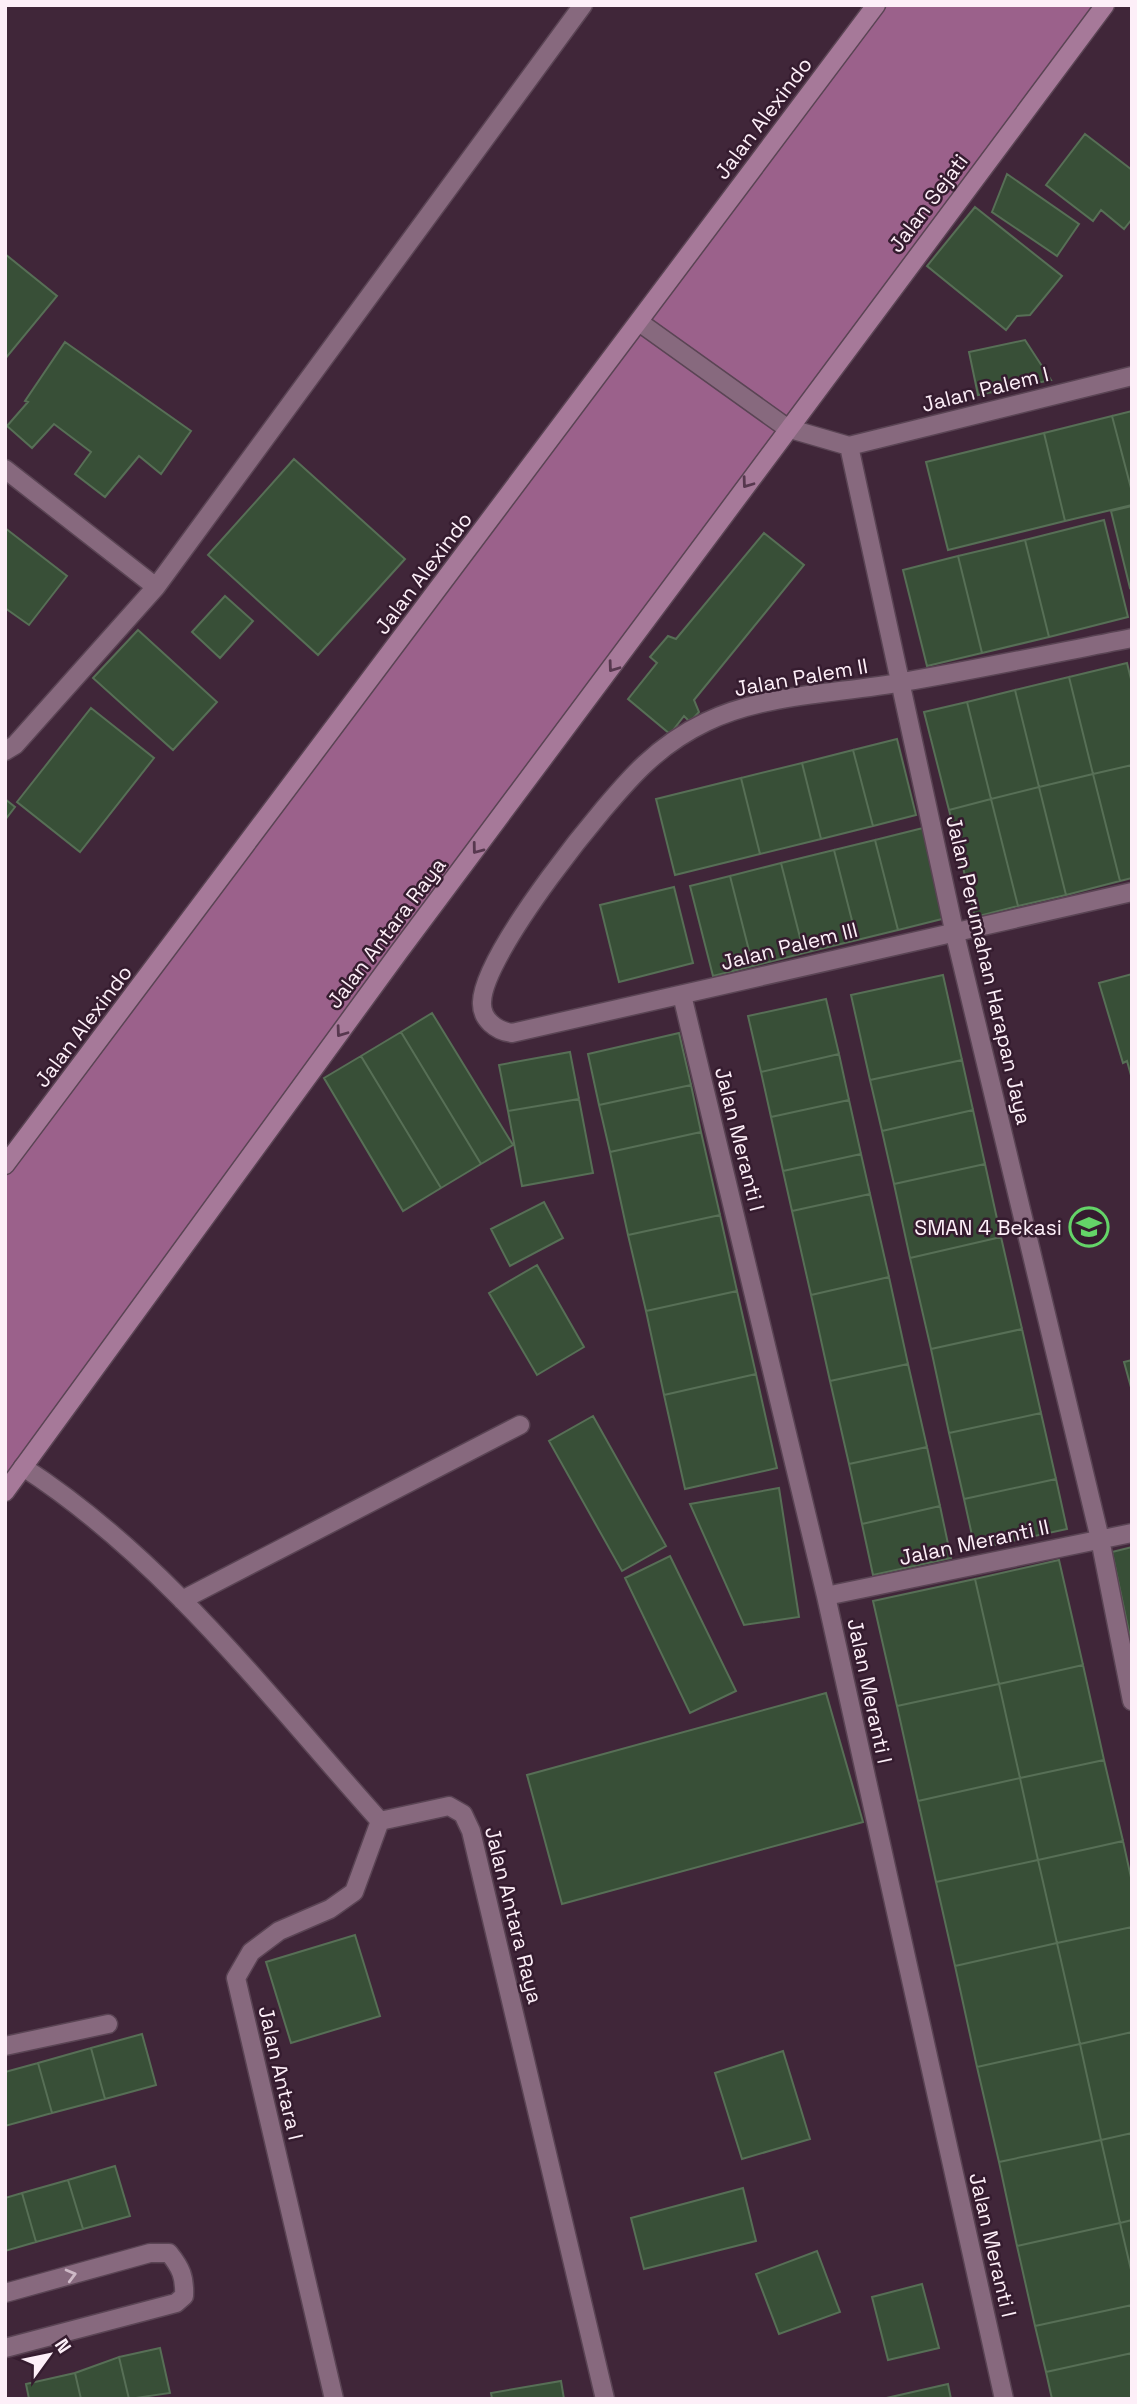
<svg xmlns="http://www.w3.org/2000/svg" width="1137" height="2404" font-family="'Space Grotesk',sans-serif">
<rect width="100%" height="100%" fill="#402639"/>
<!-- water -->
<path fill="#9b618b" d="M 876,5 L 1108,5 L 5,1491 L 5,1165 Z"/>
<!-- building -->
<path fill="#384f37" stroke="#576f56" stroke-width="2" d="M 1085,134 L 1132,170 L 1132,219 L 1124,229 L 1101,210 L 1093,221 L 1046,185 Z
M 1007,174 L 1079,224 L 1057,256 L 992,212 Z
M 975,207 L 1062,276 L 1030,315 L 1017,316 L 1006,330 L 927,266 Z
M 5,254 L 57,296 L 5,359 Z
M 1025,340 L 1051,380 L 978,395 L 969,352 Z
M 65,342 L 191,431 L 161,474 L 139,456 L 105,497 L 75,474 L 91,452 L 54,424 L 32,448 L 7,426 L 28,402 L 25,401 Z
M 1132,411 L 1132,492 L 1112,416 Z
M 1112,416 L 1132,492 L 1132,505 L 1065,521 L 1044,433 Z
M 1044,433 L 1065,521 L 948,550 L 926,462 Z
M 294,459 L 405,559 L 318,655 L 208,555 Z
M 1132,506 L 1132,587 L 1130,588 L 1111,511 Z
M 1104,520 L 1128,617 L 1049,637 L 1025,540 Z
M 5,528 L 67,576 L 29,625 L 5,608 Z
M 764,533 L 804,565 L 694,700 L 699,712 L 690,722 L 684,716 L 670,734 L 628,699 L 657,663 L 650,657 L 668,636 L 676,639 Z
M 1025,540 L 1049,637 L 982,653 L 958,556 Z
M 958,556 L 982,653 L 927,666 L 903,570 Z
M 225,596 L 253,621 L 220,658 L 192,632 Z
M 138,630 L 217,702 L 173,750 L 93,678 Z
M 1127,663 L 1132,683 L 1132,765 L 1093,774 L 1069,677 Z
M 1069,677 L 1093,774 L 1039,787 L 1015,690 Z
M 1015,690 L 1039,787 L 991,799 L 967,702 Z
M 967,702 L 991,799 L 949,810 L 924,712 Z
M 91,708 L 154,758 L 80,852 L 17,802 Z
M 897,739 L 916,815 L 873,826 L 853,750 Z
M 853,750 L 873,826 L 821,839 L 802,763 Z
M 802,763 L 821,839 L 760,854 L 741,778 Z
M 1132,765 L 1132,878 L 1120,881 L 1093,774 Z
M 1093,774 L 1120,881 L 1066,895 L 1039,787 Z
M 741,778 L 760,854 L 675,875 L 656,799 Z
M 1039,787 L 1066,895 L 1018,906 L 991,799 Z
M 5,799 L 15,807 L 5,820 Z
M 991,799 L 1018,906 L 975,917 L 949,810 Z
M 927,827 L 950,917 L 898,930 L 875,840 Z
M 875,840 L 898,930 L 857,940 L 834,850 Z
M 834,850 L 857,940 L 804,953 L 781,863 Z
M 781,863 L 804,953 L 753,966 L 730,876 Z
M 730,876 L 753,966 L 713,976 L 690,886 Z
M 674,887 L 693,963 L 619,982 L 600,905 Z
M 1132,974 L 1132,1079 L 1127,1061 L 1123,1063 L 1099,983 Z
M 943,975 L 962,1060 L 870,1080 L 851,995 Z
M 826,999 L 839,1054 L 761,1072 L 748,1016 Z
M 432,1013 L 513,1145 L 481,1164 L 401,1032 Z
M 401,1032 L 481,1164 L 441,1188 L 361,1056 Z
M 679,1033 L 691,1085 L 599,1105 L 588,1054 Z
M 570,1052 L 579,1099 L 508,1111 L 499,1065 Z
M 839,1054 L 849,1100 L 771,1117 L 761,1072 Z
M 361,1056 L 441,1188 L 403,1211 L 324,1078 Z
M 962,1060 L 973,1110 L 882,1131 L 870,1080 Z
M 691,1085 L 701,1132 L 610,1152 L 599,1105 Z
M 579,1099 L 593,1173 L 522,1186 L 508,1111 Z
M 849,1100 L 861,1154 L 783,1171 L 771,1117 Z
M 973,1110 L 985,1164 L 894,1184 L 882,1131 Z
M 701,1132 L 720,1215 L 628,1235 L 610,1152 Z
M 861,1154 L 870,1194 L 792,1211 L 783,1171 Z
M 985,1164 L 1001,1237 L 910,1258 L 894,1184 Z
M 870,1194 L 889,1277 L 811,1295 L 792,1211 Z
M 544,1202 L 563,1238 L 510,1266 L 491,1229 Z
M 720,1215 L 737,1291 L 646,1311 L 628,1235 Z
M 1001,1237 L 1022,1329 L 931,1349 L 910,1258 Z
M 537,1265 L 584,1347 L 537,1375 L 489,1293 Z
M 889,1277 L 908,1364 L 830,1381 L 811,1295 Z
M 737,1291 L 756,1374 L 664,1395 L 646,1311 Z
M 1022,1329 L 1041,1413 L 949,1433 L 931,1349 Z
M 1132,1360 L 1132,1391 L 1124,1362 Z
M 908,1364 L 927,1447 L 849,1464 L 830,1381 Z
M 756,1374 L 777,1468 L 685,1489 L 664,1395 Z
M 1041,1413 L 1056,1479 L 964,1499 L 949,1433 Z
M 593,1416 L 666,1546 L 622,1571 L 549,1441 Z
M 927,1447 L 940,1506 L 862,1524 L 849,1464 Z
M 1056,1479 L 1067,1529 L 975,1549 L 964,1499 Z
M 779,1488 L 799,1617 L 744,1625 L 690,1504 Z
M 940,1506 L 951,1558 L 873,1575 L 862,1524 Z
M 1132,1547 L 1132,1637 L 1130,1637 L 1112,1552 Z
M 670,1556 L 736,1691 L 690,1713 L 625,1578 Z
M 1059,1560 L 1083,1665 L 999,1684 L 975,1579 Z
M 975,1579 L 999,1684 L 897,1706 L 873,1601 Z
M 1083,1665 L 1104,1760 L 1020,1778 L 999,1684 Z
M 999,1684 L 1020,1778 L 918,1801 L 897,1706 Z
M 826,1693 L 863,1822 L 562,1904 L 527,1775 Z
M 1104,1760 L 1123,1841 L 1038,1860 L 1020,1778 Z
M 1020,1778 L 1038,1860 L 936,1882 L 918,1801 Z
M 1123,1841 L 1132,1882 L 1132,1927 L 1057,1943 L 1038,1860 Z
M 1038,1860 L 1057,1943 L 955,1966 L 936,1882 Z
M 1132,1927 L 1132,2032 L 1080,2044 L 1057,1943 Z
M 355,1935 L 380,2016 L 291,2043 L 266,1962 Z
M 1057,1943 L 1080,2044 L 977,2067 L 955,1966 Z
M 1132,2032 L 1132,2133 L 1101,2140 L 1080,2044 Z
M 142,2034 L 156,2085 L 105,2099 L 91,2048 Z
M 1080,2044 L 1101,2140 L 999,2162 L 977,2067 Z
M 91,2048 L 105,2099 L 52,2113 L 38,2063 Z
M 783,2051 L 810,2139 L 742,2159 L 715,2073 Z
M 38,2063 L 52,2113 L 5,2126 L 5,2072 Z
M 1132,2133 L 1132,2220 L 1120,2223 L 1101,2140 Z
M 1101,2140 L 1120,2223 L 1017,2246 L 999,2162 Z
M 115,2166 L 130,2216 L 83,2229 L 68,2180 Z
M 68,2180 L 83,2229 L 36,2242 L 22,2193 Z
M 743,2188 L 756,2241 L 644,2269 L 631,2218 Z
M 22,2193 L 36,2242 L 5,2251 L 5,2198 Z
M 1132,2220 L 1132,2274 L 1120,2223 Z
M 1120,2223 L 1132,2274 L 1132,2305 L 1035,2326 L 1017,2246 Z
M 817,2251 L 840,2312 L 779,2334 L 756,2274 Z
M 922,2284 L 939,2348 L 888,2360 L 872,2297 Z
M 1132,2305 L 1132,2353 L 1046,2372 L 1035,2326 Z
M 160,2348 L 170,2393 L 129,2399 L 119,2357 Z
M 1132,2353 L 1132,2399 L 1052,2399 L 1046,2372 Z
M 119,2357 L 129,2399 L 81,2399 L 75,2373 Z
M 75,2373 L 81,2399 L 29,2399 L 26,2384 Z
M 561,2381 L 564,2399 L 492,2399 L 491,2393 Z
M 948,2384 L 951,2399 L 882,2399 Z"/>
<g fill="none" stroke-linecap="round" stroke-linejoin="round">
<!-- lane casing -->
<g stroke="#5a4454" stroke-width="21">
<path id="lane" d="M 5,469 L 156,587 L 583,5
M 5,751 L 15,745 L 156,587"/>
</g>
<!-- street casing -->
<g stroke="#5a4454" stroke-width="21">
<path id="street" d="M 639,322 L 787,428 L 849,446 L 954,930 L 1100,1539 L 1132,1701
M 849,446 L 1132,376
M 1132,638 C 1055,653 979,669 903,682 C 839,694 766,693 706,722 C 685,732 662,748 645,764 C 607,799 483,953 482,1002 C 481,1019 496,1031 512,1033 L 1132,892
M 682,995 L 826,1596 L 1004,2399
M 23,1467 C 164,1558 269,1697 380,1821 L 449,1806 L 463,1814 L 471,1831 L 605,2399
M 826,1596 L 1132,1533
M 182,1600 L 520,1425
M 5,2046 L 108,2024
M 5,2293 L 150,2253 L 169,2253 C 181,2268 185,2277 184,2296 L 176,2303 L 5,2348
M 334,2399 L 236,1978 L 251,1952 L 279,1931 L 330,1909 L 354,1892 L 380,1821"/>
</g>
<!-- secondary casing -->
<g stroke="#5a4454" stroke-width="21">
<path id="secondary" d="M 5,1165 L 876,5
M 5,1492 L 399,952 L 1105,5"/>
</g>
<!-- lane -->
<use href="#lane" stroke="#87697e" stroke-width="18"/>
<!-- street -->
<use href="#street" stroke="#87697e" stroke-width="18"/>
<!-- secondary -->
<use href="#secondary" stroke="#a67999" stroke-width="18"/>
</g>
<!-- one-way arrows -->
<defs><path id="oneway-chevron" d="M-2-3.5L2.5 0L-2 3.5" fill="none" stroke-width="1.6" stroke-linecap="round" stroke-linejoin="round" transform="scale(1.75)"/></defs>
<g stroke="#57384f">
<use href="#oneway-chevron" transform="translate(747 483) rotate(126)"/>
<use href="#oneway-chevron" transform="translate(613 667) rotate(126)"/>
<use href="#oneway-chevron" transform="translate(477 849) rotate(127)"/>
<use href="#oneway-chevron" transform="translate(341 1032) rotate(126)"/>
</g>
<use stroke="#ceb9c7" href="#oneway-chevron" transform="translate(71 2275) rotate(-15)"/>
<!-- icons -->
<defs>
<g id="school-ring" transform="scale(2.0125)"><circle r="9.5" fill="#351c2f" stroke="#64d468" stroke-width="1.5"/><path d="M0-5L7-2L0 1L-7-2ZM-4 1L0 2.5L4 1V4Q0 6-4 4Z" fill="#64d468"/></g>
</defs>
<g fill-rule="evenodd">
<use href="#school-ring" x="1089" y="1227"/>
</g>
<g text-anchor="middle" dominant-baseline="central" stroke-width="5" stroke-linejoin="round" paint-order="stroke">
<!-- street labels -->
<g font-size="21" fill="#fdeff8" stroke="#351c2f">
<text transform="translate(763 118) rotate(-53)">Jalan Alexindo</text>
<text transform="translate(928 203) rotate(-53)">Jalan Sejati</text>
<text transform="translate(985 389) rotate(-14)">Jalan Palem I</text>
<text transform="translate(423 573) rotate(-53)">Jalan Alexindo</text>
<text transform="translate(801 677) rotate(-10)">Jalan Palem II</text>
<text transform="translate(386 933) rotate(-53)">Jalan Antara Raya</text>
<text transform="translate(789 946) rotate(-14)">Jalan Palem III</text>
<text transform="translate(989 970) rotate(77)">Jalan Perumahan Harapan Jaya</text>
<text transform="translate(83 1026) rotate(-53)">Jalan Alexindo</text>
<text transform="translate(740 1139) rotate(76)">Jalan Meranti I</text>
<text transform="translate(974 1542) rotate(-12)">Jalan Meranti II</text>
<text transform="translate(870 1691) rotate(78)">Jalan Meranti I</text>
<text transform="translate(514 1915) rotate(76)">Jalan Antara Raya</text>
<text transform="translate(281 2073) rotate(77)">Jalan Antara I</text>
<text transform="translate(993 2245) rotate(77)">Jalan Meranti I</text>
</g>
<!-- poi labels -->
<g font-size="21" fill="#fdeff8" stroke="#351c2f" text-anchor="end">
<text x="1062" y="1227">SMAN 4 Bekasi</text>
</g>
</g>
<!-- border -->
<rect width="1137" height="2404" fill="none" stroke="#fdeff8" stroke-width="14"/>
<!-- north arrow -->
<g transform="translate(49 2355) rotate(57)" stroke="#351c2f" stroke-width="5" paint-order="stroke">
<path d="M0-5L12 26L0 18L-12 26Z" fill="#fdeff8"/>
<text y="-10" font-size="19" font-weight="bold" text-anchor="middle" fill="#fdeff8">N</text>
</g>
</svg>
